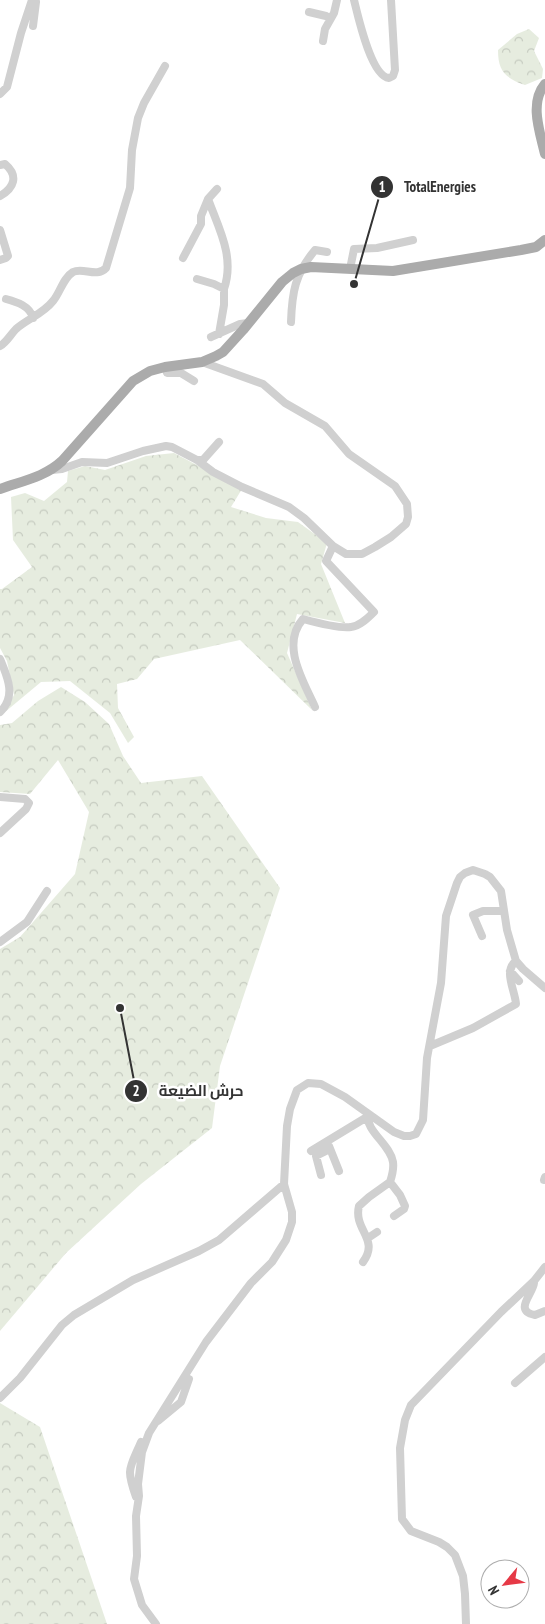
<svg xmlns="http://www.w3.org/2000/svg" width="545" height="1624" font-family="'PT Sans Narrow',Cairo,sans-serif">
<defs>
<pattern id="forest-crowns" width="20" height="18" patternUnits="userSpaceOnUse" patternTransform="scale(1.25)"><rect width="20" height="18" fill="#e6ecdf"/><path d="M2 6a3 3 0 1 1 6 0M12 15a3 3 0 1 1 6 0" fill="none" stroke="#c6cbc0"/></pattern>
</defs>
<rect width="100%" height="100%" fill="#fff"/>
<!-- forest -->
<path fill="url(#forest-crowns)" d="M 529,29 L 539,38 L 534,51 L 543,69 L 542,78 L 525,85 C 505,78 498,71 498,50 L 517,34 Z
M 174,453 L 242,489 L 231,507 L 266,518 L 298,522 L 327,543 L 321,564 L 345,623 L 297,614 L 287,653 L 312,710 L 240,640 L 154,659 L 137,679 L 117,684 L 118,708 L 134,737 L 128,743 L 110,713 L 70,681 L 41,682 L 5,712 L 14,695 L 7,661 L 0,648 L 0,589 L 2,589 L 32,567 L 13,540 L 11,497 L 25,493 L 44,501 L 67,482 L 68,471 L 85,466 L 105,470 L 146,456 Z
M 61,687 L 85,702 L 109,724 L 123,756 L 141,783 L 202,776 L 280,888 L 220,1066 L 212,1128 L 141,1184 L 66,1253 L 0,1331 L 0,949 L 20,937 L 75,874 L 89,812 L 58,760 L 30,794 L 0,792 L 0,725 L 12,723 L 38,701 Z
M 0,1403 L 40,1427 L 107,1624 L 0,1624 Z"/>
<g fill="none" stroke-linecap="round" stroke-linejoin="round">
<!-- minor -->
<path stroke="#d0d0d0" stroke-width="8" d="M 354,0 C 358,16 371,76 389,78 L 393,76 L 395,70 L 391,0
M 309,12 L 326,16 L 330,19
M 33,26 L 36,2
M 323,41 L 325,29 L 334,13 L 337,0
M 0,94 L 7,87 L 21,33 L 32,0
M 0,165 L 5,164 C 19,176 14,188 0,196
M 217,189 L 208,199 C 219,229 235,257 224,289
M 0,230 L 8,256 L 6,258 L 0,260
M 183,258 L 201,224 L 201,216 L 208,199
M 350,269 L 354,249 L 377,248 L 413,240
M 197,279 L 214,284 L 224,289 L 224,305 L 219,334
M 6,299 C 17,302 30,306 33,318
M 291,322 C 292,292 295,274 315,250 L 327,252
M 211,337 L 240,324 L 248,323
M 0,346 C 7,342 10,335 16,329 C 27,319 43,314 53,301 C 60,293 63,278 73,272 C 83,267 97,278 106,268 L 130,188 L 132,150 L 138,118 L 144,103 L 165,66
M 165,367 L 167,373 L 181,373 L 194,381
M 197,460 L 203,460 L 219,442
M 52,470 L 62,469 L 82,462 L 107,463 L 143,451 L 166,446 L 172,447 L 197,460 L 213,472 L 242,487 L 289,507 L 304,518 L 333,546 L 346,554 L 362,554 L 375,547 L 391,537 L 406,524 L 408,517 L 407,504 L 395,486 L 349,454 L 325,426 L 285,403 L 263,384 L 202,362
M 0,659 C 7,676 17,696 0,712
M 315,707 C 304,682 280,645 303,619 C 314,622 340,629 351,627 C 360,626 368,618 374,612 L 326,561 L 333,546
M 0,797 L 25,799 L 29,803 L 26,809 L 0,833
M 482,936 L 473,915 L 483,911 L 504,911
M 0,942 L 27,922 L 47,891
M 510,971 L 519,981
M 430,1046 L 473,1028 L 516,1004 C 515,990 503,971 516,961
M 329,1146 L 339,1171
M 311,1151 L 367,1117
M 321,1175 L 316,1156 L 330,1149
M 544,1180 L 545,1177
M 390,1182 L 400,1195 L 405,1206 L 404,1209 L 394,1216
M 368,1238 L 377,1232
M 363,1262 C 380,1239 353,1230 359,1206 L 369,1197 L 390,1182 C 392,1176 394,1169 393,1162 C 390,1144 366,1132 367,1113
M 534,1283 C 533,1294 513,1311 535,1315 L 545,1311
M 515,1383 L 545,1357
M 0,1398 L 20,1378 L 62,1325 L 74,1315 L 133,1280 L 199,1251 L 219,1240 L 284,1184
M 158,1421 L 181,1402 L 189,1379
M 136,1497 C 126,1468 129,1470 141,1442
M 156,1624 L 142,1605 L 134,1579 L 137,1556 L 136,1516 L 139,1496 L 138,1484 L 142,1452 L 149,1433 L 206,1342 L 251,1283 L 272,1262 L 286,1240 L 292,1222 L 292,1212 L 284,1184 L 287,1126 L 290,1109 L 297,1090 L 308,1083 L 321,1084 L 345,1097 L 394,1132 L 404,1136 L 410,1136 L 416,1134 L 423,1120 L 427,1058 L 441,983 L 446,916 L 457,883 L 460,877 L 465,873 L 473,870 L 485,874 L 490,877 L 501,891 L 507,930 L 516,961 L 523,969 L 545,988
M 466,1624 L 465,1594 L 463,1576 L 455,1555 L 447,1547 L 439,1542 L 411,1531 L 402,1519 L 400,1448 L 405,1420 L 411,1405 L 501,1312 L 534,1281 L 545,1267"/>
<!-- major -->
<path stroke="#ababab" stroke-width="10" d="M 545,84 C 529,103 540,132 545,154
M 0,489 C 22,481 45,477 62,461 L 133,381 L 150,371 L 165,367 L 202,362 L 216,356 L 223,352 L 243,330 L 282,282 L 293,273 L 301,269 L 311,267 L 393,271 L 521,250 L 536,247 L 545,240"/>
</g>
<!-- callouts -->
<path fill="none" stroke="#333" stroke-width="2" d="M354 284L382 187M120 1008L136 1091"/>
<g fill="#333" stroke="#fff" stroke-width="2">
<circle cx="354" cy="284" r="5"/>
<circle cx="120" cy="1008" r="5"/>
<circle cx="382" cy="187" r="12"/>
<circle cx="136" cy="1091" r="12"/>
</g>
<g font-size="15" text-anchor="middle" font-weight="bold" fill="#fff">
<text x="382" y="192">1</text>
<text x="136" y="1096">2</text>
</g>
<g font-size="15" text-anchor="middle" font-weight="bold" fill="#333" stroke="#fff" stroke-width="5" stroke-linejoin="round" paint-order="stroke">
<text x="440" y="192">TotalEnergies</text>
<text x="201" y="1096">حرش الضيعة</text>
</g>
<!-- north arrow -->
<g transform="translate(505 1584) rotate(241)"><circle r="24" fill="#ffffff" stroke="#adadad"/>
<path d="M0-4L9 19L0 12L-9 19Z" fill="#e63946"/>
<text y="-8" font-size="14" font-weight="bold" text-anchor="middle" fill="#333333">N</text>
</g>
</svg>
